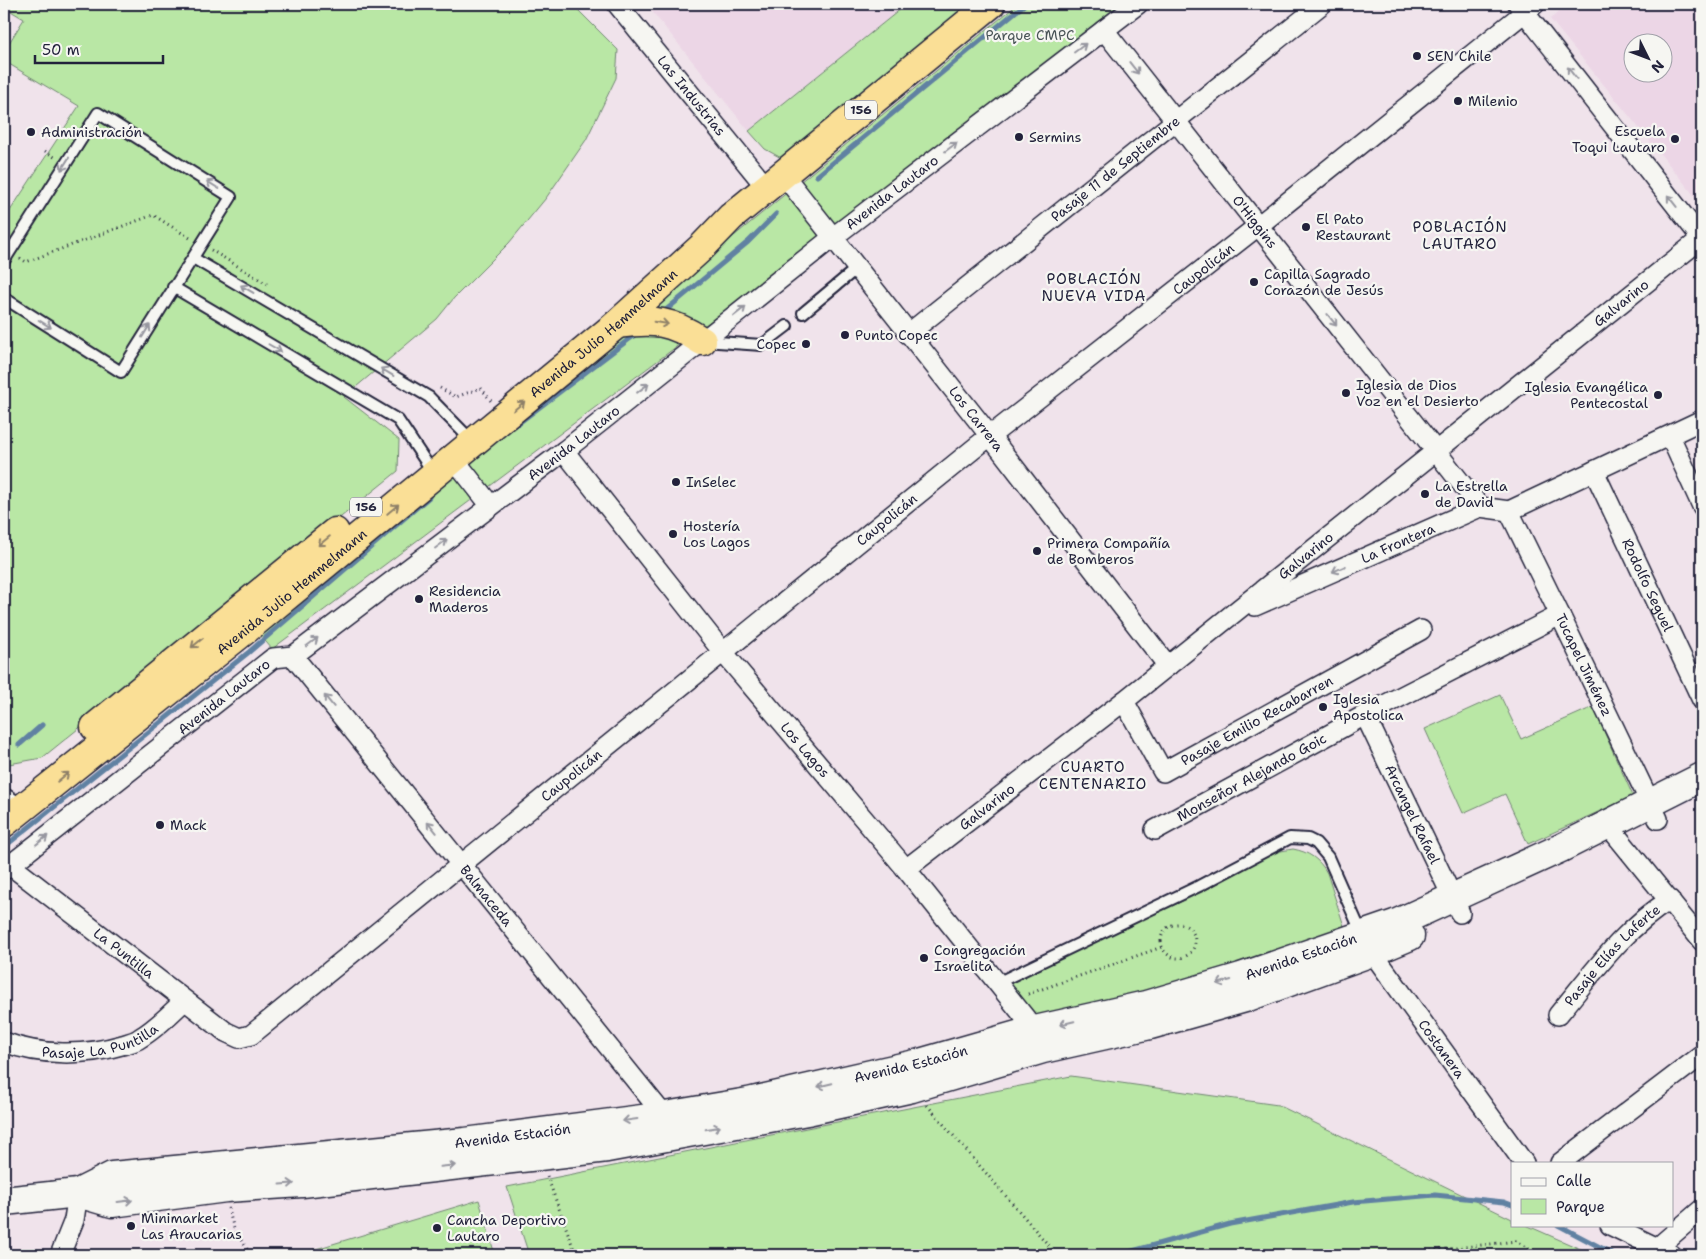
<svg xmlns="http://www.w3.org/2000/svg" width="1706" height="1259" font-family="'Shantell Sans',sans-serif">
<rect width="100%" height="100%" fill="#f0e3eb"/>
<filter id="ink" filterUnits="userSpaceOnUse"><feTurbulence type="fractalNoise" baseFrequency=".02" numOctaves="2"/><feDisplacementMap in="SourceGraphic" scale="10" xChannelSelector="R" yChannelSelector="G"/><feConvolveMatrix kernelMatrix="1 2 1 2 8 2 1 2 1" color-interpolation-filters="sRGB"/></filter>
<g filter="url(#ink)">
<!-- built -->
<path fill="#ecd6e6" fill-rule="evenodd" d="M 646,4 L 907,4 L 749,131 Z
M 1569,4 L 1702,4 L 1702,205 L 1550,19 ZM 1634,42 L 1664,42 L 1664,72 L 1634,72 Z"/>
<!-- green -->
<path fill="#b9e7a5" stroke="#6e8470" d="M 4,4 L 572,4 L 618,50 L 616,78 L 586,140 L 546,198 L 509,243 L 454,298 L 437,319 L 344,397 L 399,440 L 398,471 L 42,758 L 9,764 L 4,761 L 4,220 L 79,106 L 4,61 L 4,51 L 24,19 L 4,7 Z
M 907,4 L 974,4 L 783,159 L 765,149 L 749,131 Z
M 1018,4 L 1120,4 L 807,249 L 272,649 L 254,628 Z
M 1500,695 L 1521,739 L 1593,707 L 1633,796 L 1528,844 L 1505,794 L 1463,813 L 1425,729 Z
M 1293,849 C 1309,852 1319,859 1327,873 L 1344,926 L 1328,939 L 1263,963 L 1038,1017 L 1007,983 L 1202,892 L 1275,852 Z
M 1071,1076 L 1278,1105 L 1512,1219 L 1512,1225 L 1526,1225 L 1594,1255 L 529,1255 L 507,1187 Z
M 479,1200 L 495,1255 L 296,1255 Z"/>
<g fill="none" stroke-linecap="round" stroke-linejoin="round">
<!-- stream -->
<path stroke="#6081a2" stroke-width="5" d="M 817,176 L 1025,4
M 666,310 L 748,242 L 776,214
M 516,425 L 636,334
M 19,745 L 42,725
M 4,847 L 249,652 L 429,497
M 1558,1225 L 1615,1255
M 1118,1255 L 1230,1224 L 1353,1202 L 1435,1195 L 1504,1202 L 1512,1205"/>
<!-- lane casing -->
<g stroke="#22223b" stroke-width="14">
<path id="lane" d="M 193,258 L 429,397 L 473,442
M 4,261 L 98,113 L 231,197 L 121,372 L 4,298
M 173,287 L 398,420 L 434,474
M 803,313 L 857,268
M 703,341 L 762,345 L 787,326
M 4,793 L 24,806
M 997,983 L 1199,886 L 1290,838 L 1308,839 L 1316,843 L 1328,857 L 1362,934"/>
</g>
<!-- street casing -->
<g stroke="#22223b" stroke-width="22">
<g id="street">
<path id="s1" d="M 617,4 L 766,187"/>
<path d="M 1518,4 L 1702,239"/>
<path id="s2" d="M 1104,30 L 1480,507"/>
<path id="s3" d="M 783,174 L 990,436 L 1168,666"/>
<path id="s4" d="M 908,334 L 1322,4"/>
<path d="M 1670,436 L 1702,506"/>
<path id="s5" d="M 564,451 L 722,651 L 906,869 L 1035,1030 L 1039,1039"/>
<path d="M 454,459 L 491,506"/>
<path id="s6" d="M 1594,471 L 1702,700"/>
<path id="s7" d="M 1509,511 L 1560,615 L 1658,819"/>
<path id="s8" d="M 1255,606 L 1480,507 L 1509,511 L 1702,420"/>
<path id="s9" d="M 293,656 L 670,1123"/>
<path id="s10" d="M 1124,701 L 1163,772 L 1421,630"/>
<path id="s11" d="M 1365,715 L 1460,913"/>
<path d="M 1607,824 L 1702,941"/>
<path id="s12" d="M 1155,830 L 1365,715 L 1560,615"/>
<path id="s13" d="M 10,865 L 226,1032 L 239,1038 L 251,1035 L 976,447 L 1258,226 L 1535,4"/>
<path id="s14" d="M 906,869 L 1124,701 L 1702,238"/>
<path id="s15" d="M 4,870 L 273,658 L 293,656 L 564,451 L 832,238 L 1138,4"/>
<path id="s16" d="M 1366,942 L 1372,952 L 1524,1163"/>
<path id="s17" d="M 1558,1015 C 1592,974 1624,928 1670,900"/>
<path id="s18" d="M 4,1042 C 40,1056 85,1056 122,1045 C 128,1043 135,1042 140,1038 C 157,1028 170,1014 184,1001"/>
<path d="M 1560,1163 L 1702,1055"/>
<path d="M 1610,1225 L 1672,1255"/>
<path d="M 1657,1248 L 1702,1209"/>
<path d="M 60,1255 L 74,1220 L 78,1193"/>
</g>
</g>
<!-- secondary casing -->
<g stroke="#22223b" stroke-width="31">
<g id="secondary">
<path d="M 78,1193 L 112,1203 L 226,1188 L 302,1183 L 539,1156 L 607,1148 L 807,1111 L 912,1088 L 1043,1049 L 1150,1025 L 1245,998 L 1372,952 L 1410,936"/>
<path id="s19" d="M 4,1201 L 78,1193 L 112,1176 L 465,1142 L 665,1116 L 748,1102 L 920,1063 L 1035,1030 L 1146,1005 L 1241,977 L 1395,924 L 1561,848 L 1702,777"/>
</g>
</g>
<!-- highway casing -->
<g stroke="#22223b" stroke-width="31">
<g id="highway">
<path d="M 617,324 C 654,319 670,320 702,341"/>
<path d="M 95,727 L 335,532"/>
<path id="s20" d="M 4,823 L 249,627 L 617,324 L 702,247 L 731,217 L 991,4"/>
</g>
</g>
<!-- path -->
<path stroke="#22223b" stroke-width="3" stroke-dasharray="1 4" stroke-linecap="butt" d="M 45,151 L 56,158
M 211,250 L 267,284
M 20,258 L 26,262 L 153,215 L 190,238
M 440,388 L 456,397 L 481,388 L 491,401
M1161 941a17 17 0 1 1 34 0a17 17 0 1 1-34 0Z
M 1028,994 L 1162,947
M 927,1105 L 1057,1255
M 547,1176 L 576,1255
M 228,1208 L 234,1229 L 251,1255
M 1338,1255 L 1346,1252 L 1391,1255
M 1396,1255 L 1516,1241 L 1541,1255"/>
<!-- lane -->
<use href="#lane" stroke="#f6f6f2" stroke-width="10"/>
<!-- street -->
<use href="#street" stroke="#f6f6f2" stroke-width="19"/>
<!-- secondary -->
<use href="#secondary" stroke="#f6f6f2" stroke-width="28"/>
<!-- highway -->
<use href="#highway" stroke="#fadf96" stroke-width="28"/>
</g>
<!-- one-way arrows -->
<defs><path id="oneway-shaft" d="M-6 0H5M1.5-3L5.5 0L1.5 3" fill="none" stroke-width="1.6" stroke-linecap="round" stroke-linejoin="round" transform="scale(1.25)"/></defs>
<g stroke="#9797a0">
<use href="#oneway-shaft" transform="translate(1080 48) rotate(-37)"/>
<use href="#oneway-shaft" transform="translate(1134 68) rotate(52)"/>
<use href="#oneway-shaft" transform="translate(1572 73) rotate(-128)"/>
<use href="#oneway-shaft" transform="translate(951 147) rotate(-37)"/>
<use href="#oneway-shaft" transform="translate(65 164) rotate(122)"/>
<use href="#oneway-shaft" transform="translate(213 185) rotate(-148)"/>
<use href="#oneway-shaft" transform="translate(1672 201) rotate(-128)"/>
<use href="#oneway-shaft" transform="translate(247 289) rotate(-149)"/>
<use href="#oneway-shaft" transform="translate(740 311) rotate(-38)"/>
<use href="#oneway-shaft" transform="translate(1332 320) rotate(52)"/>
<use href="#oneway-shaft" transform="translate(45 324) rotate(32)"/>
<use href="#oneway-shaft" transform="translate(146 331) rotate(-58)"/>
<use href="#oneway-shaft" transform="translate(275 348) rotate(30)"/>
<use href="#oneway-shaft" transform="translate(387 372) rotate(-149)"/>
<use href="#oneway-shaft" transform="translate(643 388) rotate(-38)"/>
<use href="#oneway-shaft" transform="translate(441 544) rotate(-37)"/>
<use href="#oneway-shaft" transform="translate(1339 569) rotate(156)"/>
<use href="#oneway-shaft" transform="translate(312 642) rotate(-37)"/>
<use href="#oneway-shaft" transform="translate(329 701) rotate(-129)"/>
<use href="#oneway-shaft" transform="translate(432 827) rotate(-129)"/>
<use href="#oneway-shaft" transform="translate(42 840) rotate(-38)"/>
<use href="#oneway-shaft" transform="translate(1224 982) rotate(164)"/>
<use href="#oneway-shaft" transform="translate(1067 1023) rotate(167)"/>
<use href="#oneway-shaft" transform="translate(825 1085) rotate(167)"/>
<use href="#oneway-shaft" transform="translate(630 1120) rotate(172)"/>
<use href="#oneway-shaft" transform="translate(713 1128) rotate(-10)"/>
<use href="#oneway-shaft" transform="translate(448 1166) rotate(-6)"/>
<use href="#oneway-shaft" transform="translate(287 1184) rotate(-4)"/>
<use href="#oneway-shaft" transform="translate(125 1201) rotate(-7)"/>
</g>
<g stroke="#8e8068">
<use href="#oneway-shaft" transform="translate(661 323) rotate(10)"/>
<use href="#oneway-shaft" transform="translate(519 406) rotate(-40)"/>
<use href="#oneway-shaft" transform="translate(393 509) rotate(-40)"/>
<use href="#oneway-shaft" transform="translate(324 541) rotate(141)"/>
<use href="#oneway-shaft" transform="translate(197 643) rotate(141)"/>
<use href="#oneway-shaft" transform="translate(63 777) rotate(-39)"/>
</g>
</g>
<!-- markers -->
<g fill="#22223b" stroke="#f6f6f2" stroke-width="2">
<circle cx="1417" cy="56" r="5"/>
<circle cx="1458" cy="101" r="5"/>
<circle cx="31" cy="132" r="5"/>
<circle cx="1019" cy="137" r="5"/>
<circle cx="1675" cy="139" r="5"/>
<circle cx="1306" cy="227" r="5"/>
<circle cx="1254" cy="282" r="5"/>
<circle cx="845" cy="335" r="5"/>
<circle cx="806" cy="344" r="5"/>
<circle cx="1346" cy="393" r="5"/>
<circle cx="1658" cy="395" r="5"/>
<circle cx="676" cy="482" r="5"/>
<circle cx="1425" cy="494" r="5"/>
<circle cx="673" cy="534" r="5"/>
<circle cx="1037" cy="551" r="5"/>
<circle cx="419" cy="599" r="5"/>
<circle cx="1323" cy="707" r="5"/>
<circle cx="160" cy="825" r="5"/>
<circle cx="924" cy="958" r="5"/>
<circle cx="131" cy="1226" r="5"/>
<circle cx="437" cy="1228" r="5"/>
</g>
<g text-anchor="middle" dominant-baseline="central" stroke-width="4.5" stroke-linejoin="round" paint-order="stroke">
<!-- shield labels -->
<g fill="#f6f6f2" stroke="#626272" stroke-width="1">
<rect x="845" y="100.5" width="32" height="19" rx="4"/>
<rect x="350" y="497.5" width="32" height="19" rx="4"/>
</g>
<g font-size="12" font-weight="bold" fill="#22223b">
<text x="861" y="110">156</text>
<text x="366" y="507">156</text>
</g>
<!-- park labels -->
<g font-size="14" fill="#485356" stroke="#f6f6f2">
<text x="1030" y="35">Parque CMPC</text>
</g>
<!-- poi labels -->
<g font-size="14" fill="#22223b" stroke="#f6f6f2" text-anchor="start">
<text x="1427" y="56">SEN Chile</text>
<text x="1468" y="101">Milenio</text>
<text x="1665" y="131" text-anchor="end">Escuela<tspan x="1665" dy="16">Toqui Lautaro</tspan></text>
<text x="41" y="132">Administración</text>
<text x="1029" y="137">Sermins</text>
<text x="1316" y="219">El Pato<tspan x="1316" dy="16">Restaurant</tspan></text>
<text x="1264" y="274">Capilla Sagrado<tspan x="1264" dy="16">Corazón de Jesús</tspan></text>
<text x="855" y="335">Punto Copec</text>
<text x="796" y="344" text-anchor="end">Copec</text>
<text x="1356" y="385">Iglesia de Dios<tspan x="1356" dy="16">Voz en el Desierto</tspan></text>
<text x="1648" y="387" text-anchor="end">Iglesia Evangélica<tspan x="1648" dy="16">Pentecostal</tspan></text>
<text x="686" y="482">InSelec</text>
<text x="1435" y="486">La Estrella<tspan x="1435" dy="16">de David</tspan></text>
<text x="683" y="526">Hostería<tspan x="683" dy="16">Los Lagos</tspan></text>
<text x="1047" y="543">Primera Compañía<tspan x="1047" dy="16">de Bomberos</tspan></text>
<text x="429" y="591">Residencia<tspan x="429" dy="16">Maderos</tspan></text>
<text x="1333" y="699">Iglesia<tspan x="1333" dy="16">Apostolica</tspan></text>
<text x="170" y="825">Mack</text>
<text x="934" y="950">Congregación<tspan x="934" dy="16">Israelita</tspan></text>
<text x="141" y="1218">Minimarket<tspan x="141" dy="16">Las Araucarias</tspan></text>
<text x="447" y="1220">Cancha Deportivo<tspan x="447" dy="16">Lautaro</tspan></text>
</g>
<!-- street labels -->
<g font-size="14" fill="#22223b" stroke="#f6f6f2">
<text stroke="none"><textPath href="#s1" startOffset="118">Las Industrias</textPath></text>
<text stroke="none"><textPath href="#s4" startOffset="265">Pasaje 11 de Septiembre</textPath></text>
<text stroke="none"><textPath href="#s15" startOffset="1120">Avenida Lautaro</textPath></text>
<text stroke="none"><textPath href="#s2" startOffset="244">O'Higgins</textPath></text>
<text stroke="none"><textPath href="#s13" startOffset="1522">Caupolicán</textPath></text>
<text stroke="none"><textPath href="#s14" startOffset="912">Galvarino</textPath></text>
<text stroke="none"><textPath href="#s20" startOffset="774">Avenida Julio Hemmelmann</textPath></text>
<text stroke="none"><textPath href="#s3" startOffset="312">Los Carrera</textPath></text>
<text stroke="none"><textPath href="#s15" startOffset="715">Avenida Lautaro</textPath></text>
<text stroke="none"><textPath href="#s13" startOffset="1118">Caupolicán</textPath></text>
<text stroke="none"><textPath href="#s8" startOffset="156">La Frontera</textPath></text>
<text stroke="none"><textPath href="#s14" startOffset="508">Galvarino</textPath></text>
<text stroke="none"><textPath href="#s6" startOffset="126">Rodolfo Seguel</textPath></text>
<text stroke="none"><textPath href="#s20" startOffset="369">Avenida Julio Hemmelmann</textPath></text>
<text stroke="none"><textPath href="#s7" startOffset="171">Tucapel Jiménez</textPath></text>
<text stroke="none"><textPath href="#s15" startOffset="280">Avenida Lautaro</textPath></text>
<text stroke="none"><textPath href="#s10" startOffset="188">Pasaje Emilio Recabarren</textPath></text>
<text stroke="none"><textPath href="#s5" startOffset="384">Los Lagos</textPath></text>
<text stroke="none"><textPath href="#s13" startOffset="712">Caupolicán</textPath></text>
<text stroke="none"><textPath href="#s12" startOffset="110">Monseñor Alejando Goic</textPath></text>
<text stroke="none"><textPath href="#s14" startOffset="102">Galvarino</textPath></text>
<text stroke="none"><textPath href="#s11" startOffset="110">Arcangel Rafael</textPath></text>
<text stroke="none"><textPath href="#s9" startOffset="308">Balmaceda</textPath></text>
<text stroke="none"><textPath href="#s13" startOffset="144">La Puntilla</textPath></text>
<text stroke="none"><textPath href="#s19" startOffset="1325">Avenida Estación</textPath></text>
<text stroke="none"><textPath href="#s17" startOffset="81">Pasaje Elías Laferte</textPath></text>
<text stroke="none"><textPath href="#s18" startOffset="99">Pasaje La Puntilla</textPath></text>
<text stroke="none"><textPath href="#s16" startOffset="131">Costanera</textPath></text>
<text stroke="none"><textPath href="#s19" startOffset="920">Avenida Estación</textPath></text>
<text stroke="none"><textPath href="#s19" startOffset="515">Avenida Estación</textPath></text>
</g>
<!-- neighbourhood labels -->
<g font-size="15" letter-spacing="1" fill="#22223b" stroke="#f6f6f2">
<text x="1460" y="227">POBLACIÓN<tspan x="1460" dy="17">LAUTARO</tspan></text>
<text x="1094" y="279">POBLACIÓN<tspan x="1094" dy="17">NUEVA VIDA</tspan></text>
<text x="1093" y="767">CUARTO<tspan x="1093" dy="17">CENTENARIO</tspan></text>
</g>
</g>
<!-- margin -->
<rect width="1706" height="1259" fill="none" stroke="#f6f6f2" stroke-width="20"/>
<rect x="10" y="10" width="1686" height="1239" fill="none" stroke="#22223b" stroke-width="2" filter="url(#ink)"/>
<!-- legend -->
<rect x="1511" y="1162" width="162" height="65" fill="#f6f6f2" stroke="#a1a1a9"/>
<rect x="1521" y="1178" width="25" height="8" fill="#f6f6f2" stroke="#a1a1a9"/>
<text x="1556" y="1186" font-size="15" fill="#22223b">Calle</text>
<rect x="1521" y="1199" width="25" height="15" fill="#b9e7a5" stroke="#a1a1a9"/>
<text x="1556" y="1212" font-size="15" fill="#22223b">Parque</text>
<!-- north arrow -->
<g transform="translate(1648 58) rotate(132)"><circle r="24" fill="#f6f6f2" stroke="#a1a1a9"/>
<path d="M0-4L9 19L0 12L-9 19Z" fill="#22223b"/>
<text y="-8" font-size="14" font-weight="bold" text-anchor="middle" fill="#22223b">N</text>
</g>
<!-- scale -->
<path d="M35 55v8h128v-8" fill="none" stroke="#22223b" stroke-width="2.5"/>
<text x="42" y="55" font-size="15" fill="#22223b" stroke="#f6f6f2" stroke-width="4" paint-order="stroke">50 m</text>
</svg>
